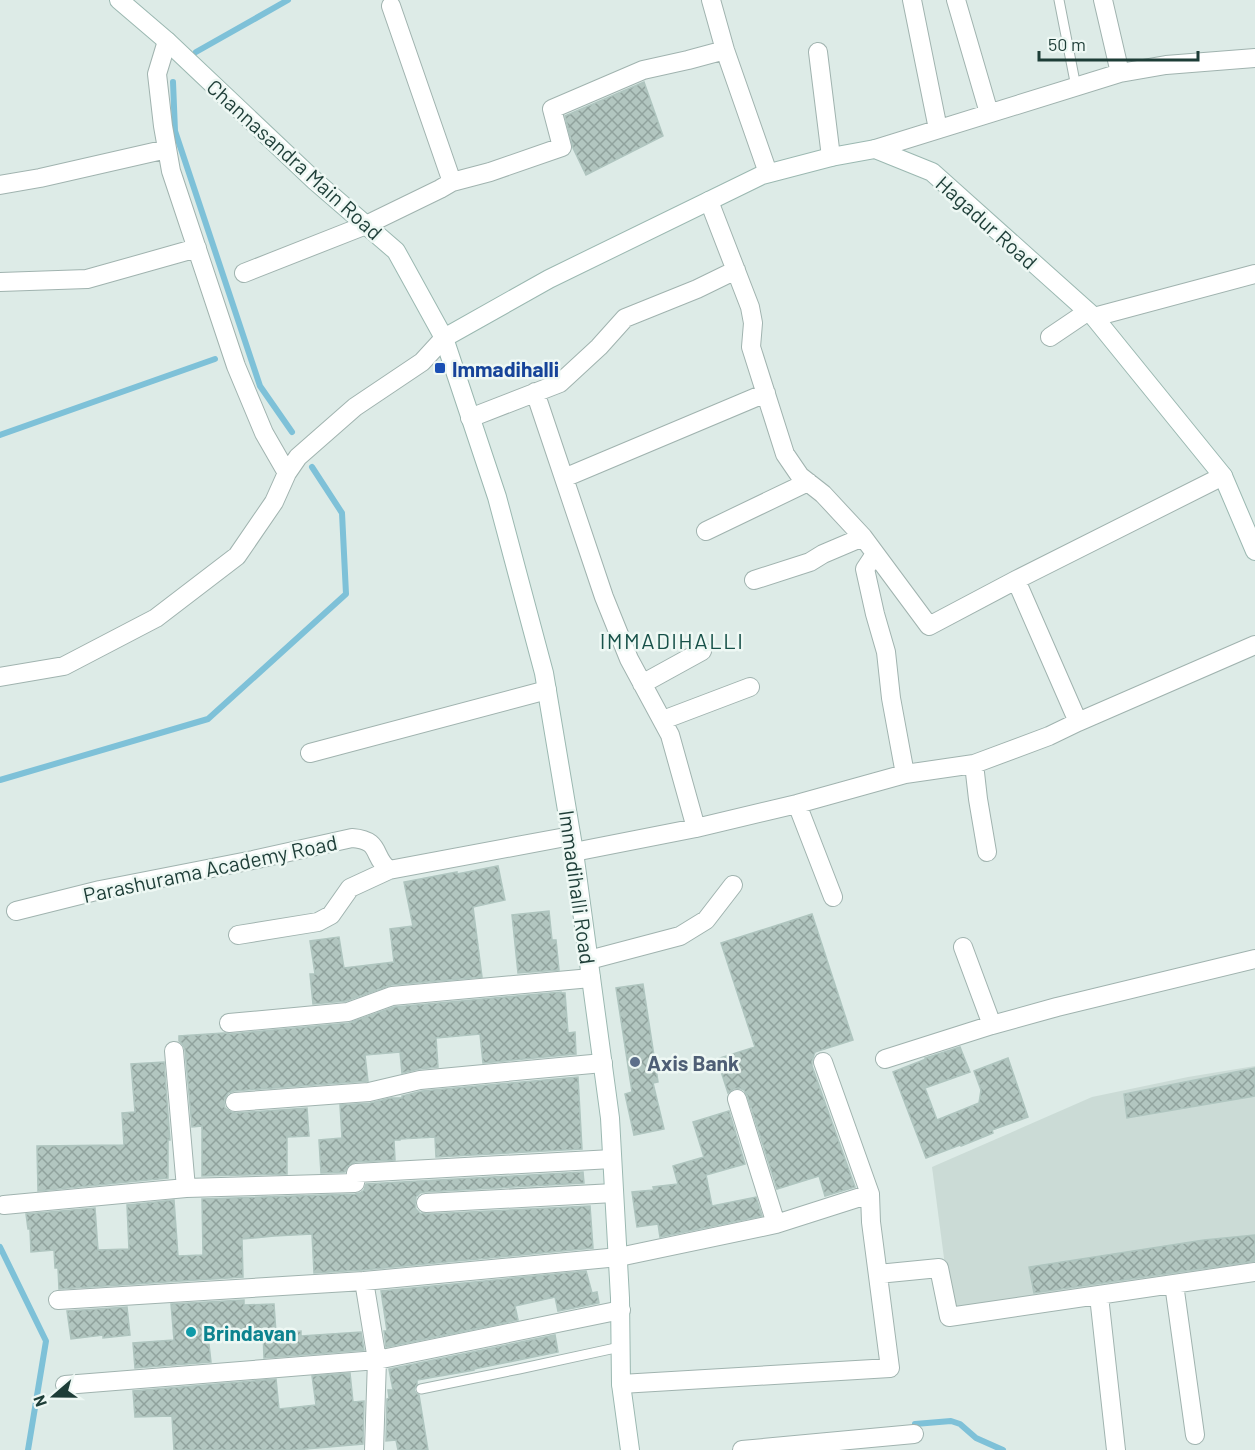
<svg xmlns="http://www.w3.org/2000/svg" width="1255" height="1450" font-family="Barlow,sans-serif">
<defs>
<pattern id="building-cross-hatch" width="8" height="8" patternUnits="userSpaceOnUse" patternTransform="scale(1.5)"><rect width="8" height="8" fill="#b2c6c0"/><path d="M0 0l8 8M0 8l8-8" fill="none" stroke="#90a29d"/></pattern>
</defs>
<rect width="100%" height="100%" fill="#ddebe7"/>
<!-- built -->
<path fill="#cbdbd6" d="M 1255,1066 L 1255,1266 L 951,1311 L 932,1167 L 1092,1097 L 1188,1077 Z"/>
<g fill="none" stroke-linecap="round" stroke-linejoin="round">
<!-- stream -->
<path stroke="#7ec1d8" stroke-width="6" d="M 196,52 L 288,0
M 173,82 L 175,131 L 260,386 L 292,432
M 0,435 L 215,359
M 0,780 L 208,719 L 346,594 L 342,513 L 312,467
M 0,1247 L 46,1341 L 28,1450
M 915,1424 L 951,1421 L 960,1424 L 976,1438 L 1003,1450"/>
</g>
<!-- building -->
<path fill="url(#building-cross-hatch)" stroke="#afc5bf" stroke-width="1.5" d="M 644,82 L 663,136 L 586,175 L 573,148 L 565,116 Z
M 498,866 L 505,900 L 473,907 L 482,977 L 391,985 L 346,1001 L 313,1004 L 310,974 L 315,974 L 310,941 L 339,937 L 344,968 L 394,962 L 390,929 L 413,926 L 404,882 L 457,872 L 457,874 Z
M 549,911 L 552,940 L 556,940 L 559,970 L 518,973 L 512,915 Z
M 812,914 L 853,1040 L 815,1052 L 812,1061 L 812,1066 L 855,1187 L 825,1196 L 819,1176 L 777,1189 L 747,1095 L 744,1090 L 739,1088 L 733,1089 L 728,1093 L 717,1059 L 755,1047 L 721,943 Z
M 643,984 L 658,1082 L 653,1083 L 664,1129 L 634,1135 L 625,1094 L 632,1092 L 616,988 Z
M 561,992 L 561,993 L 565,993 L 568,1033 L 575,1032 L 576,1054 L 483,1063 L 480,1034 L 436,1038 L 438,1067 L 419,1069 L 402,1073 L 400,1052 L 365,1055 L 368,1081 L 234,1091 L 228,1093 L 225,1098 L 224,1102 L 225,1108 L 231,1112 L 236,1113 L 307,1108 L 309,1136 L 287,1137 L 287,1174 L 202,1176 L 202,1126 L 192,1127 L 185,1050 L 183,1045 L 179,1041 L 179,1036 L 224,1033 L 230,1034 L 349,1023 L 394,1007 Z
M 960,1047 L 970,1072 L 925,1088 L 937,1120 L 979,1103 L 981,1090 L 974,1071 L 1008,1058 L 1028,1117 L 992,1130 L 993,1133 L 961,1146 L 960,1145 L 926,1158 L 893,1072 L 926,1059 L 925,1058 Z
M 164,1062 L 170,1140 L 168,1140 L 168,1178 L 38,1191 L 37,1146 L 124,1145 L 122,1113 L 135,1112 L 131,1064 Z
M 1255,1068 L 1255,1096 L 1127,1118 L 1124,1094 Z
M 578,1077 L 582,1149 L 436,1157 L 435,1137 L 400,1139 L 400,1140 L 394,1140 L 395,1160 L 355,1162 L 347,1167 L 345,1172 L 321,1173 L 319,1140 L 342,1138 L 340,1105 L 370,1103 L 391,1098 L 402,1098 L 402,1096 L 422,1091 Z
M 729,1111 L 745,1164 L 706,1175 L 712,1206 L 756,1197 L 762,1216 L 660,1237 L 658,1224 L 637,1227 L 632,1192 L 654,1190 L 653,1187 L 678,1184 L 673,1166 L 704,1157 L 693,1122 Z
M 583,1172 L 584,1183 L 425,1192 L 420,1193 L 416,1197 L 415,1204 L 416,1209 L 420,1213 L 427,1214 L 590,1206 L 593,1248 L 363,1270 L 314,1273 L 312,1234 L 274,1236 L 242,1239 L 243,1277 L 59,1289 L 58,1268 L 55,1268 L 54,1250 L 31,1252 L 30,1229 L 28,1229 L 26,1214 L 95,1208 L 98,1250 L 129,1249 L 127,1205 L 174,1200 L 178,1256 L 203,1255 L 202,1199 L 355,1194 L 360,1193 L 364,1190 L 366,1184 Z
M 1255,1235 L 1255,1261 L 1034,1293 L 1029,1267 L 1204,1240 Z
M 586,1271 L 592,1293 L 597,1292 L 599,1303 L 558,1311 L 555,1297 L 515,1306 L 518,1320 L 386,1347 L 384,1331 L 387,1331 L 381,1291 Z
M 244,1300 L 244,1305 L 274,1304 L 276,1333 L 301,1331 L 301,1336 L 361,1332 L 364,1350 L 264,1358 L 263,1333 L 208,1336 L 211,1362 L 135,1368 L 133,1343 L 174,1340 L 171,1304 Z
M 127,1307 L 130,1335 L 103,1338 L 103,1335 L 71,1339 L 67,1311 Z
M 555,1335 L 558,1352 L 474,1369 L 474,1370 L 417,1380 L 417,1384 L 414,1390 L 416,1393 L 419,1395 L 428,1450 L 398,1450 L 396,1440 L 386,1441 L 387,1399 L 389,1398 L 388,1390 L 393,1390 L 389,1369 Z
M 350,1373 L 353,1402 L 364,1401 L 363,1444 L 294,1450 L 174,1450 L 172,1416 L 135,1417 L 133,1391 L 276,1379 L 279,1409 L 316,1405 L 312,1376 Z"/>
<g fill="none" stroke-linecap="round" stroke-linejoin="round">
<!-- lane casing -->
<g stroke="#a0b3af" stroke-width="11">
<path id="lane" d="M 1059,0 L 1076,87
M 421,1389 L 519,1369 L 620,1347"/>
</g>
<!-- street casing -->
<g stroke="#a0b3af" stroke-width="20">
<path id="street" d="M 711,0 L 725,50 L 768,173
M 912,0 L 938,129
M 956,0 L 989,113
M 1103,0 L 1120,73
M 391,6 L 452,182
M 167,41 L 157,74 L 163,126 L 171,171 L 236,366 L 264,433 L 287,473
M 818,52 L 831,157
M 875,149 L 1120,73 L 1166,65 L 1255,58
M 0,185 L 40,178 L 167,149
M 709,201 L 750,307 L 753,323 L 751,347 L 785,454 L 800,476 L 823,494 L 863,537 L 929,626 L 1016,580 L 1223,476
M 244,273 L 366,225 L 440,189 L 452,182 L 490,172 L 562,147 L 552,109 L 643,70 L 688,60 L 725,50
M 0,282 L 87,279 L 197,248
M 1094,317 L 1255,274
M 1050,337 L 1087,312
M 535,392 L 604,597 L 629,659 L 670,735 L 696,828
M 470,418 L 560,383 L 599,347 L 625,318 L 697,289 L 736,270
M 564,478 L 766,393
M 706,531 L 808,482
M 875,554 L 865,569 L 875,614 L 886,652 L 891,698 L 905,774
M 754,580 L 810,562 L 823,554 L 863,537
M 1016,580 L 1078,722
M 0,677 L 64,666 L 156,618 L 237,556 L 274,502 L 287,473 L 298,457 L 355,407 L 422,362 L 444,338
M 642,684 L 702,651
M 663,720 L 750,687
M 310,753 L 547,690
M 974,764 L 978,799 L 987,852
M 797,804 L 833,897
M 574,852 L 696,828 L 797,804 L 905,774 L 974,764 L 1049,736 L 1078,722 L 1255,645
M 16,911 L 100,890 L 253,860 L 352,838 C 382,840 372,857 389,870 L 571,836
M 238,935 L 318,922 L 331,915 L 350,888 L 389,870
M 963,947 L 992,1025
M 589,960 L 680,936 L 706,920 L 733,885
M 229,1023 L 348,1012 L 392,996 L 591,978
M 174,1051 L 186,1188
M 885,1059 L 992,1025 L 1057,1007 L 1255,959
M 823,1062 L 870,1194
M 737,1099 L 776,1224
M 235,1102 L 369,1092 L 420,1080 L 603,1063
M 426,1203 L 614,1193
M 4,1205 L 186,1188 L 355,1183 L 356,1173 L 612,1159
M 878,1274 L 939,1268 L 949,1317 L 1255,1272
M 364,1281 L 377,1360 L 374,1450
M 1174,1284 L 1195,1435
M 1099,1296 L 1116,1450
M 58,1300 L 364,1281 L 619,1257 L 776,1224 L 870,1194 L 871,1222 L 890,1368 L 621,1384
M 65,1385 L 377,1360 L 621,1310
M 742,1450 L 914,1434"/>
</g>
<!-- secondary casing -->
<g stroke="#9bb8b1" stroke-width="20">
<path id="secondary" d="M 119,0 L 167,41 L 315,181 L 396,251 L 444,338 L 497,497 L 544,673 L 574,852 L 610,1118 L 620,1298 L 621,1384 L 630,1450
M 444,338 L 549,279 L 762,175 L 831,157 L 875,149 L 932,172 L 1094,317 L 1223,476 L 1255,551"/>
</g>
<!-- lane -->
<use href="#lane" stroke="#fff" stroke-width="9"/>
<!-- street -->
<use href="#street" stroke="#fff" stroke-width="18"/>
<!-- secondary -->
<use href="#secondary" stroke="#fff" stroke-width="18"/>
</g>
<!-- markers -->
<rect fill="#1a4fb4" stroke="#eef8f4" stroke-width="2" x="434" y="362" width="12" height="12" rx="3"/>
<circle fill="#5c6f8a" stroke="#eef8f4" stroke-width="2" cx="635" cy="1062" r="6"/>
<circle fill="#0f9aa8" stroke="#eef8f4" stroke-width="2" cx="191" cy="1332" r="6"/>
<g text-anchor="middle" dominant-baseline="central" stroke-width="5" stroke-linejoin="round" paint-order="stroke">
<!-- street labels -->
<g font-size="21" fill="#1d3d37" stroke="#eef8f4">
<text transform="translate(295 159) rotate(42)">Channasandra Main Road</text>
<text transform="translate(987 222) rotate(42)">Hagadur Road</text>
<text transform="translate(210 868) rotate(-12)">Parashurama Academy Road</text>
<text transform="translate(578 887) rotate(82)">Immadihalli Road</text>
</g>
<!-- transit labels -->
<g font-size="21" font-weight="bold" fill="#164399" stroke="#eef8f4" text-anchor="start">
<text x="452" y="368">Immadihalli</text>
</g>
<!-- service labels -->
<g font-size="21" font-weight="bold" fill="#4e5e75" stroke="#eef8f4" text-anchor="start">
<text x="647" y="1062">Axis Bank</text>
</g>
<!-- culture labels -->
<g font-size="21" font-weight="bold" fill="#0d838f" stroke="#eef8f4" text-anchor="start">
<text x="203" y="1332">Brindavan</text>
</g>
<!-- neighbourhood labels -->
<g font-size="22" letter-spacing="1.5" fill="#175149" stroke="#eef8f4">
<text x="672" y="640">IMMADIHALLI</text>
</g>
</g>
<!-- north arrow -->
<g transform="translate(54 1396) rotate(250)" stroke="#eef8f4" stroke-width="4.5" paint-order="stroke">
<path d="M0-4.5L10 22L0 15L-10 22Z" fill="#1d3d37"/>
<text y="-9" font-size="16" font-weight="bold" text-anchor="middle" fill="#1d3d37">N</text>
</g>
<!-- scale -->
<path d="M1039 51v9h159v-9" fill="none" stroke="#1d3d37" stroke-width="3"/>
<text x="1048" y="51" font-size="18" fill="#1d3d37" stroke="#eef8f4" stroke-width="4.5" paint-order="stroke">50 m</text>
</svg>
